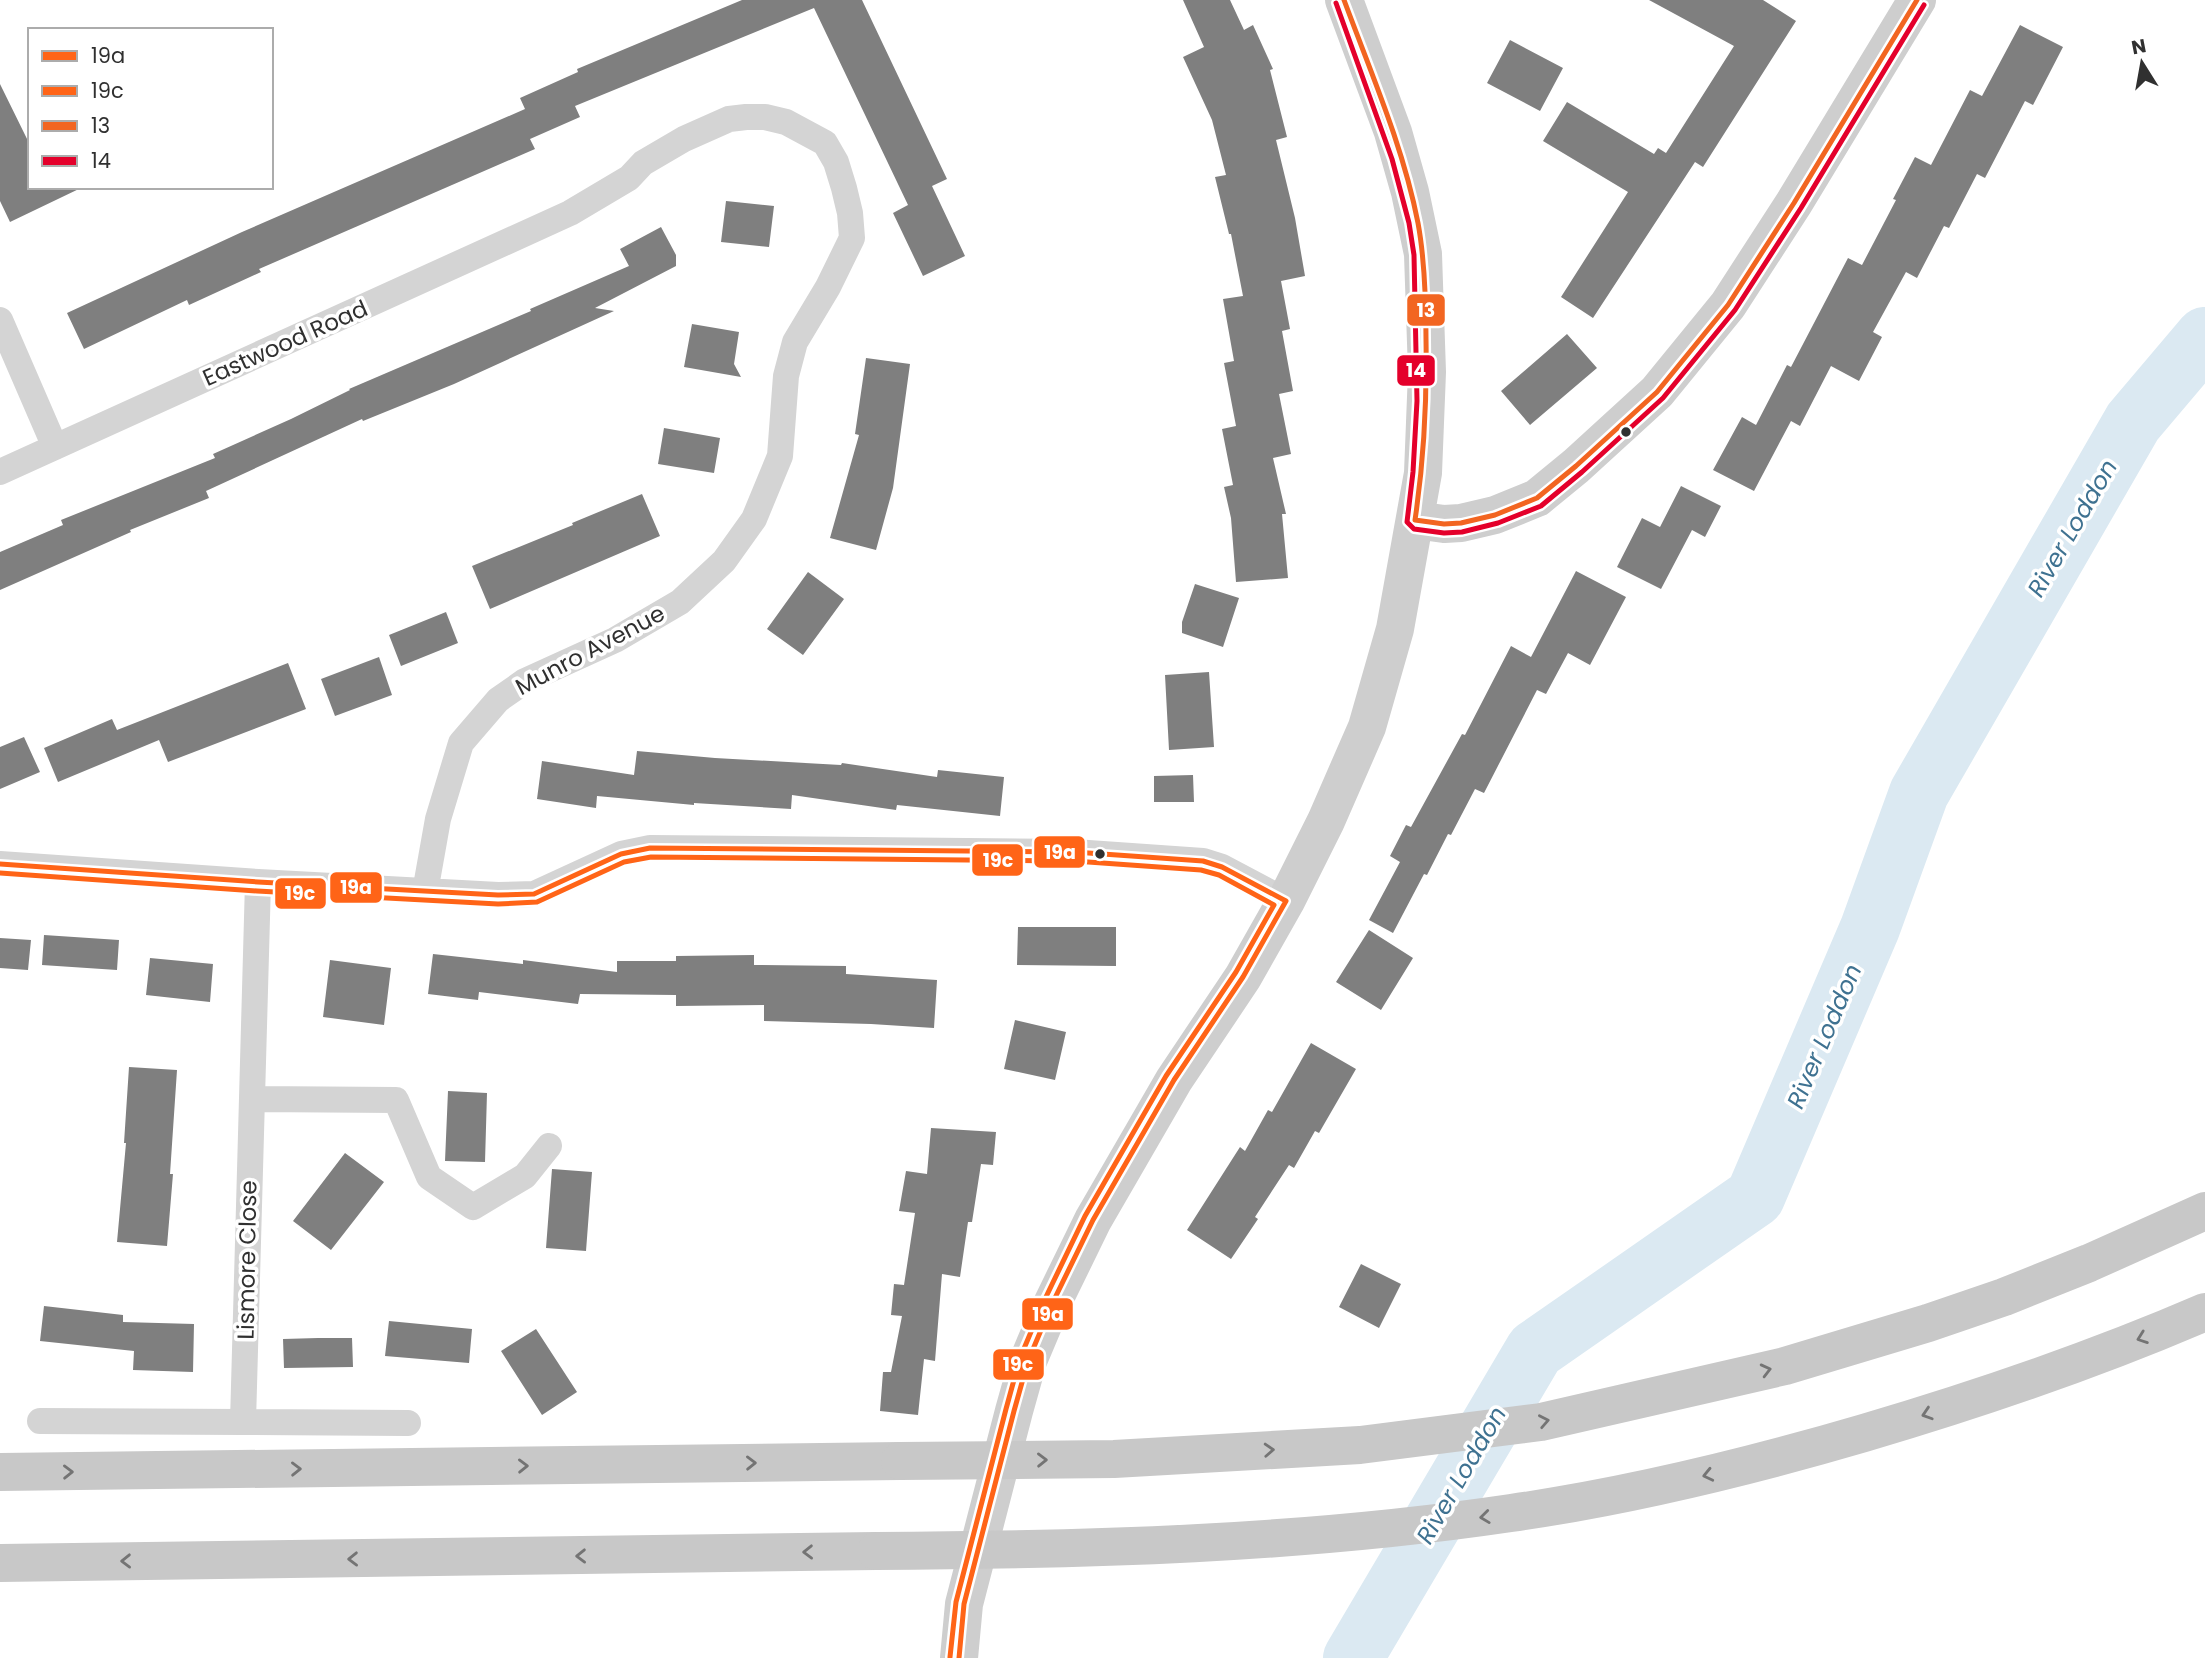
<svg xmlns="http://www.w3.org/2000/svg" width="2205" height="1658" font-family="Poppins,sans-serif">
<rect width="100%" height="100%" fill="#fff"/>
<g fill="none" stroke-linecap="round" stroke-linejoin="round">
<!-- river -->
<path stroke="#dbe9f2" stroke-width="60" d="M 1353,1658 L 1535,1350 L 1755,1197 L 1870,928 L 1919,793 L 2133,422 L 2205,337"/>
</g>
<!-- building -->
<path fill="#7f7f7f" d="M 742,0 L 862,0 L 947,179 L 932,186 L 965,256 L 923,276 L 893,213 L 908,205 L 814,8 L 575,106 L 580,117 L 530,139 L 535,149 L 259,269 L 261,272 L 189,305 L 187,300 L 84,349 L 67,313 L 242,232 L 525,109 L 520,98 L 578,72 L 577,69 Z
M 1183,0 L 1230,0 L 1244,30 L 1253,25 L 1273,69 L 1270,70 L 1287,137 L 1276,140 L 1295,218 L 1305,276 L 1281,281 L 1290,329 L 1282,331 L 1293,391 L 1279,394 L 1291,454 L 1273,458 L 1286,514 L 1282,514 L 1288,578 L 1236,582 L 1231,518 L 1224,487 L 1233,485 L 1222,429 L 1236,426 L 1224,363 L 1234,361 L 1223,299 L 1243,296 L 1231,234 L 1229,234 L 1215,177 L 1226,175 L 1212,120 L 1183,57 L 1204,47 Z
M 1649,0 L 1763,0 L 1796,21 L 1703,167 L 1695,162 L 1593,318 L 1561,297 L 1628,192 L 1543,141 L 1567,102 L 1654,154 L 1658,148 L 1666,153 L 1734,46 Z
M 2020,25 L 2063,47 L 2033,105 L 2025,101 L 1985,178 L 1977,174 L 1949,228 L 1944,226 L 1917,278 L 1906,272 L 1873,332 L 1882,337 L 1859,381 L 1831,366 L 1800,426 L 1791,421 L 1754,491 L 1713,470 L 1742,417 L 1756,425 L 1787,365 L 1791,367 L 1848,258 L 1862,265 L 1896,200 L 1893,199 L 1915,157 L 1931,165 L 1970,90 L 1982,96 Z
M 1510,40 L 1563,68 L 1540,111 L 1487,83 Z
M 0,84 L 30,145 L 30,187 L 83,187 L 10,222 L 0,201 Z
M 726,201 L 774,206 L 769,247 L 721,242 Z
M 661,227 L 676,255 L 676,266 L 595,308 L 614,311 L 454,384 L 363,421 L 362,419 L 206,491 L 209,498 L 130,530 L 131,532 L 0,590 L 0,552 L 63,525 L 61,520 L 215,458 L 213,454 L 291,419 L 350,390 L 349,389 L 531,311 L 530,309 L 629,266 L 620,249 Z
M 692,324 L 739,332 L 734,364 L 741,377 L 684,367 Z
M 1567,334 L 1597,368 L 1530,425 L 1501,391 Z
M 866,358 L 910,364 L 893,488 L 876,550 L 830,538 L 859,435 L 855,434 Z
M 664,428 L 720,438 L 714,473 L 658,464 Z
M 1681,486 L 1721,506 L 1705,537 L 1692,530 L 1661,589 L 1617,567 L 1642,518 L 1660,527 Z
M 642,494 L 660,536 L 490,609 L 472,566 L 573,525 L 572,523 Z
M 1576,571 L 1626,597 L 1590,665 L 1568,653 L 1546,694 L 1537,690 L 1484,793 L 1475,789 L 1451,835 L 1448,834 L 1427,875 L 1424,874 L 1393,933 L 1369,920 L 1400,862 L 1390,856 L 1406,825 L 1411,827 L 1462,734 L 1465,735 L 1511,646 L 1531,657 Z
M 808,572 L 844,599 L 803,655 L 767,629 Z
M 1195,584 L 1239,598 L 1223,647 L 1182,633 L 1182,622 Z
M 446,612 L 458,643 L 401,666 L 389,635 Z
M 379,657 L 392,695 L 335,716 L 321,679 Z
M 288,663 L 306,709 L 168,762 L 159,740 L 58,782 L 44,748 L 112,719 L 117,730 Z
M 1209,672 L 1214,747 L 1169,750 L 1165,675 Z
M 24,737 L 40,772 L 0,789 L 0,747 Z
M 637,751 L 715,758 L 841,765 L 842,763 L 937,777 L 938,770 L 1004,777 L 1000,816 L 897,805 L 896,810 L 792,795 L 791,809 L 694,803 L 694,805 L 597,796 L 596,808 L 537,799 L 542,761 L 634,775 Z
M 1193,775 L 1194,802 L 1154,802 L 1154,776 Z
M 1018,927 L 1116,927 L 1116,966 L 1017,965 Z
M 1369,930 L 1413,958 L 1381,1010 L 1336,982 Z
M 44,935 L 119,940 L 117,970 L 42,965 Z
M 0,938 L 31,940 L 28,970 L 0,968 Z
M 433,954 L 523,964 L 523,960 L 617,972 L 617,961 L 676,961 L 676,956 L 754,955 L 754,965 L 846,966 L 846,974 L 937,980 L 934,1028 L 871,1024 L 764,1021 L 764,1005 L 676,1006 L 676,995 L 580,994 L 578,1004 L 479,992 L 478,1000 L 428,994 Z
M 150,958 L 213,964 L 210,1002 L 146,995 Z
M 330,960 L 391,968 L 384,1025 L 323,1017 Z
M 1015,1020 L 1066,1032 L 1055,1080 L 1004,1069 Z
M 1311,1043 L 1356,1069 L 1319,1133 L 1315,1131 L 1294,1168 L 1289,1165 L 1255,1217 L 1258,1219 L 1231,1259 L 1187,1230 L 1240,1147 L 1245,1151 L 1268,1110 L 1272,1112 Z
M 129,1067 L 177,1070 L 170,1174 L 173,1174 L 167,1246 L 117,1242 L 126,1143 L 124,1143 Z
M 448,1091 L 487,1093 L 485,1162 L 445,1161 Z
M 931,1128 L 996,1132 L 993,1165 L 981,1164 L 972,1222 L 968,1222 L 960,1277 L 942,1274 L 935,1361 L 924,1359 L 918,1415 L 880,1411 L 883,1372 L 891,1372 L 902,1316 L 891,1315 L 894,1284 L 904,1285 L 915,1213 L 899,1211 L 906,1171 L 927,1174 Z
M 345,1153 L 384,1182 L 331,1250 L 293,1221 Z
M 552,1169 L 592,1172 L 586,1251 L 546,1248 Z
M 1361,1264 L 1401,1284 L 1379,1328 L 1339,1307 Z
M 44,1306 L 123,1315 L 123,1322 L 194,1324 L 193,1372 L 133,1370 L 134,1351 L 40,1341 Z
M 389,1321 L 472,1329 L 469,1363 L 385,1356 Z
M 536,1329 L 577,1392 L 542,1415 L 501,1351 Z
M 318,1338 L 352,1338 L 353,1367 L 284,1368 L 283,1339 Z"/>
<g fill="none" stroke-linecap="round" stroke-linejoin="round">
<!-- street -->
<path stroke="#d4d4d4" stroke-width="26" d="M 0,320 L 55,447
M 0,472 L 570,213 L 629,178 L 643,163 L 684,139 L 729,119 L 746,117 L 765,117 L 786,122 L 825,143 L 836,162 L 844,188 L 850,213 L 852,238 L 828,287 L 795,342 L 786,376 L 780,456 L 754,519 L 724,561 L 680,602 L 615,640 L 525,681 L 498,700 L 461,743 L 438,819 L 425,892
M 0,864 L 258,882 L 498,895 L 534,894 L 621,854 L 650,848 L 1074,852 L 1203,861 L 1222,867 L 1286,901
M 258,882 C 254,1062 247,1242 243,1422 L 408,1423
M 254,1099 L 396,1100 L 429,1177 L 473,1207 L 525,1176 L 549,1146
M 40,1421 L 243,1422"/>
<!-- secondary -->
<path stroke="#cecece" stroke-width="38" d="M 1415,520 L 1444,524 L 1461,523 L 1495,515 L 1537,498 L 1576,466 L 1657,392 L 1728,305 L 1794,203 L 1917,0
M 959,1658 L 964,1604 L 1014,1411 L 1028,1361 L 1052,1304 L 1093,1220 L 1174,1080 L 1243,977 L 1286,901 L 1326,821 L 1367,727 L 1395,629 L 1423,473 L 1427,372 L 1423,254 L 1410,192 L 1393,132 L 1344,0"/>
<!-- primary -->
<path stroke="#c8c8c8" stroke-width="38" d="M 0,1472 L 900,1461
M 0,1563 L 876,1551"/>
<!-- primary-bridge -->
<path stroke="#c8c8c8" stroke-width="38" d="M 900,1461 L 1114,1459 L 1360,1445 L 1541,1422 L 1785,1366 L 1928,1323 L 2004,1297 L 2089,1263 L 2205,1211
M 876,1551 C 1088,1550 1301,1544 1511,1513 C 1630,1496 1748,1467 1864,1433 C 1979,1399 2094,1360 2205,1312"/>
<!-- bus-1 casing -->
<g stroke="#fff" stroke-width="10">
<path id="bus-1" d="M 0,864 L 258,882 L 498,895 L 534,894 L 621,854 L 650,848 L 1074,852 L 1203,861 L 1222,867 L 1286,901 L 1243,977 L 1174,1080 L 1093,1220 L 1052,1304 L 1028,1361 L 1014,1411 L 964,1604 L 959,1658"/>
</g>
<!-- bus-2 casing -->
<g stroke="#fff" stroke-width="10">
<path id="bus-2" d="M 0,873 L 257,891 L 498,904 L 537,902 L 624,862 L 651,857 L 1074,861 L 1201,870 L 1219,875 L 1274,905 L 1236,972 L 1166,1076 L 1085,1216 L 1044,1301 L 1020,1358 L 1006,1409 L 956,1602 L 950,1657"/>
</g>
<!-- bus-3 casing -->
<g stroke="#fff" stroke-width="10">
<path id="bus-3" d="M 1344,0 C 1371,73 1403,146 1418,223 C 1425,261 1426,300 1426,339 C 1427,400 1424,460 1415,520 L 1444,524 L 1461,523 L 1495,515 L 1537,498 L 1576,466 L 1657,392 L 1728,305 L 1794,203 L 1917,0"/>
</g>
<!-- bus-4 casing -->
<g stroke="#fff" stroke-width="10">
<path id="bus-4" d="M 1336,3 L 1392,159 L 1409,223 L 1414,255 L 1417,401 L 1413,472 L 1407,522 L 1414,529 L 1444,533 L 1462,532 L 1498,523 L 1541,506 L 1582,472 L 1663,398 L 1735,310 L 1801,208 L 1924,5"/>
</g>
<!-- bus-1 -->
<use href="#bus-1" stroke="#ff6417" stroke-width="5"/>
<!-- bus-2 -->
<use href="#bus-2" stroke="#ff6417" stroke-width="5"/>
<!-- bus-3 -->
<use href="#bus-3" stroke="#f26521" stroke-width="5"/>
<!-- bus-4 -->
<use href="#bus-4" stroke="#e4002b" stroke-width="5"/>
</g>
<!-- one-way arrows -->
<defs><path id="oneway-chevron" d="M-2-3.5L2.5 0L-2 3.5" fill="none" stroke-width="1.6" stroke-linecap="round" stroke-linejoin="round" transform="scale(1.75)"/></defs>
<g stroke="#747474">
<use href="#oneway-chevron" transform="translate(2142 1338) rotate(160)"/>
<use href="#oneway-chevron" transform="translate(1766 1370) rotate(-14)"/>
<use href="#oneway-chevron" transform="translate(1927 1414) rotate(162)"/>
<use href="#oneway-chevron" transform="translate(1544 1421) rotate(-11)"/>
<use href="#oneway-chevron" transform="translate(1269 1450) rotate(-3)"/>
<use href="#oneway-chevron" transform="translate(1042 1460) rotate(-1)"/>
<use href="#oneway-chevron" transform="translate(751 1463) rotate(-1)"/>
<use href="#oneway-chevron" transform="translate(523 1466) rotate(-1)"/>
<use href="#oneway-chevron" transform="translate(296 1469) rotate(-1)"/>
<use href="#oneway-chevron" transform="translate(68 1472) rotate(-1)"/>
<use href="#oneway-chevron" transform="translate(1708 1475) rotate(167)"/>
<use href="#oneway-chevron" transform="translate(1485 1517) rotate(173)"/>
<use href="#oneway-chevron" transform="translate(808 1552) rotate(179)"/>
<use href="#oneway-chevron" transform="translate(581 1556) rotate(179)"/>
<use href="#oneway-chevron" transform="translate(353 1559) rotate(179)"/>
<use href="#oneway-chevron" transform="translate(126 1561) rotate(179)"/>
</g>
<!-- markers -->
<g fill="#303030" stroke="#fff" stroke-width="2.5">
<circle cx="1626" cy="432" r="6"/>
<circle cx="1100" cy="854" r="6"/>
</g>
<g text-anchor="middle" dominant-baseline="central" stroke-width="7" stroke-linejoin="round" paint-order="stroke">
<!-- street labels -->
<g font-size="23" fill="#303030" stroke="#fff">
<text transform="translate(285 343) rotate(-24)">Eastwood Road</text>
<text transform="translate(590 650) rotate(-28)">Munro Avenue</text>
<text transform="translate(247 1260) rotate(-89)">Lismore Close</text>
</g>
<!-- water labels -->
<g font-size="24" font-style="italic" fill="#3f7291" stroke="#fff">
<text transform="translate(2072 528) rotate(-60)">River Loddon</text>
<text transform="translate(1824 1036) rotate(-67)">River Loddon</text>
<text transform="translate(1461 1475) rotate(-60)">River Loddon</text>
</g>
</g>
<g stroke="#fff" stroke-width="2.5">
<rect x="1406" y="293" width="40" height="34" rx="7" fill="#f26521"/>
<rect x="1396" y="354" width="40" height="33" rx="7" fill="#e4002b"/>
<rect x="1033" y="835" width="53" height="34" rx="7" fill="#ff6417"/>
<rect x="971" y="843" width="53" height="34" rx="7" fill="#ff6417"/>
<rect x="329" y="871" width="54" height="33" rx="7" fill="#ff6417"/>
<rect x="274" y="877" width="53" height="33" rx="7" fill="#ff6417"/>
<rect x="1021" y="1297" width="53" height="34" rx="7" fill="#ff6417"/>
<rect x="992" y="1348" width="53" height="33" rx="7" fill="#ff6417"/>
</g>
<g font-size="19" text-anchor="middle" font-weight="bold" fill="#fff">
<text x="1426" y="317">13</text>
<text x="1416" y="377">14</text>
<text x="1060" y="859">19a</text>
<text x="998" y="867">19c</text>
<text x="356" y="894">19a</text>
<text x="300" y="900">19c</text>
<text x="1048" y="1321">19a</text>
<text x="1018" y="1371">19c</text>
</g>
<!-- legend -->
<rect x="28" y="28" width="245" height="161" fill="#ffffff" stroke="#acacac" stroke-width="2"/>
<rect x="42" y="51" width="35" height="10" fill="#ff6417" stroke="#acacac" stroke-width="2"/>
<text x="91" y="63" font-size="21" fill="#303030">19a</text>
<rect x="42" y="86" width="35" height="10" fill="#ff6417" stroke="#acacac" stroke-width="2"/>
<text x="91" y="98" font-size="21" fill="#303030">19c</text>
<rect x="42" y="121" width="35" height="10" fill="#f26521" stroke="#acacac" stroke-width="2"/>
<text x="91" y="133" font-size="21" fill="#303030">13</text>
<rect x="42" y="156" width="35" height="10" fill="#e4002b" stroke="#acacac" stroke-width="2"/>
<text x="91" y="168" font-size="21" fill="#303030">14</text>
<!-- north arrow -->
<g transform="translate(2142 63) rotate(349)" stroke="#ffffff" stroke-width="5" paint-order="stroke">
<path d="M0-5L12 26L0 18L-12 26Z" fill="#303030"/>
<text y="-10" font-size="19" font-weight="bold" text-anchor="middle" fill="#303030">N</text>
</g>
</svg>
